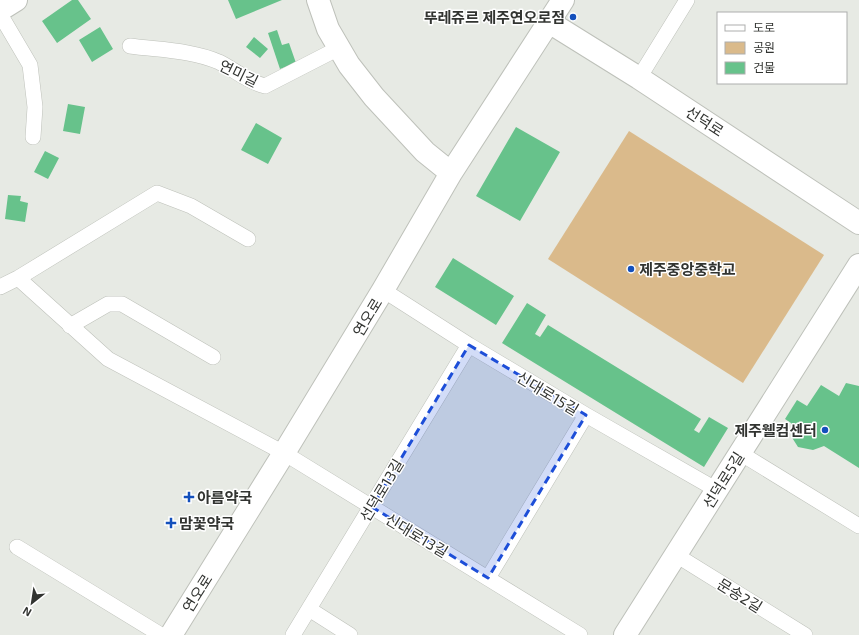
<svg xmlns="http://www.w3.org/2000/svg" width="859" height="635" font-family="'Exo 2','Noto Sans KR',sans-serif">
<rect width="100%" height="100%" fill="#e7eae4"/>
<!-- green -->
<path fill="#daba8b" d="M 629,131 L 824,255 L 743,383 L 548,259 Z"/>
<!-- building -->
<path fill="#67c28b" d="M 72,0 L 78,0 L 91,19 L 57,43 L 42,21 Z
M 228,0 L 282,0 L 236,19 Z
M 100,27 L 113,49 L 92,62 L 79,40 Z
M 277,30 L 282,45 L 289,43 L 296,63 L 280,69 L 268,33 Z
M 254,37 L 268,49 L 260,58 L 246,47 Z
M 68,104 L 85,107 L 80,134 L 63,131 Z
M 256,123 L 282,138 L 268,164 L 241,150 Z
M 516,127 L 560,152 L 520,221 L 476,196 Z
M 45,151 L 59,158 L 48,179 L 34,172 Z
M 8,195 L 21,196 L 20,201 L 28,203 L 25,222 L 5,219 Z
M 453,258 L 514,296 L 496,325 L 435,287 Z
M 527,303 L 546,315 L 535,334 L 540,337 L 548,325 L 701,419 L 694,430 L 699,433 L 709,417 L 728,428 L 704,467 L 502,343 Z
M 846,383 L 859,386 L 859,468 L 824,446 L 813,450 L 798,447 L 791,436 L 791,423 L 785,419 L 797,400 L 807,406 L 821,385 L 839,396 Z"/>
<g fill="none" stroke-linecap="round" stroke-linejoin="round">
<!-- street casing -->
<g stroke="#bec1ba" stroke-width="16">
<path id="street" d="M 0,14 L 30,65 L 35,107 L 33,137
M 130,46 C 159,50 192,50 219,62 C 235,70 248,82 265,86 L 339,48
M 639,78 L 687,0
M 18,278 L 108,359 L 284,453 L 580,635
M 0,287 L 18,278 L 157,193 L 191,206 L 248,239
M 383,290 L 469,345 L 586,415 L 717,490
M 70,326 L 108,304 L 122,304 L 213,357
M 740,453 L 859,526
M 17,547 L 161,635
M 676,555 L 805,635
M 488,578 L 586,415
M 309,609 L 350,635
M 293,635 L 469,345"/>
</g>
<!-- secondary casing -->
<g stroke="#bec1ba" stroke-width="24">
<path id="secondary" d="M 318,0 L 328,29 L 349,65 L 374,97 L 425,152 L 451,173
M 0,10 L 16,0
M 549,22 L 639,78 L 859,223
M 171,635 L 284,453 L 383,290 L 451,173 L 563,0
M 625,635 L 859,265"/>
</g>
<!-- street -->
<use href="#street" stroke="#fff" stroke-width="15"/>
<!-- secondary -->
<use href="#secondary" stroke="#fff" stroke-width="22"/>
</g>
<!-- marked area -->
<path fill="#1d4ed8" fill-opacity="0.2" stroke="#1d4ed8" stroke-width="3" stroke-dasharray="8 5" stroke-linejoin="round" d="M 469,345 L 586,415 L 488,578 L 372,507 Z"/>
<!-- markers -->
<g fill="#1450bc" stroke="#fff" stroke-width="1.5">
<circle cx="573" cy="17" r="4"/>
<circle cx="631" cy="269" r="4"/>
<circle cx="825" cy="430" r="4"/>
<path d="M187 491h4v4h4v4h-4v4h-4v-4h-4v-4h4z"/>
<path d="M169 517h4v4h4v4h-4v4h-4v-4h-4v-4h4z"/>
</g>
<g text-anchor="middle" dominant-baseline="central" stroke-width="3" stroke-linejoin="round" paint-order="stroke">
<!-- poi labels -->
<g font-size="15" font-weight="bold" fill="#323431" stroke="#fff" text-anchor="start">
<text x="565" y="17" text-anchor="end">뚜레쥬르 제주연오로점</text>
<text x="639" y="269">제주중앙중학교</text>
<text x="817" y="430" text-anchor="end">제주웰컴센터</text>
<text x="197" y="497">아름약국</text>
<text x="179" y="523">맘꽃약국</text>
</g>
<!-- street labels -->
<g font-size="15" fill="#323431" stroke="#fff">
<text transform="translate(239 73) rotate(26)">연미길</text>
<text transform="translate(705 121) rotate(33)">선덕로</text>
<text transform="translate(367 317) rotate(-59)">연오로</text>
<text transform="translate(548 393) rotate(31)">신대로15길</text>
<text transform="translate(723 480) rotate(-58)">선덕로5길</text>
<text transform="translate(381 490) rotate(-59)">선덕로13길</text>
<text transform="translate(417 535) rotate(31)">신대로13길</text>
<text transform="translate(197 593) rotate(-58)">연오로</text>
<text transform="translate(740 595) rotate(32)">문송2길</text>
</g>
</g>
<!-- legend -->
<rect x="717" y="12" width="130" height="72" fill="#ffffff" stroke="#adaead"/>
<rect x="725" y="25" width="20" height="6" fill="#ffffff" stroke="#adaead"/>
<text x="753" y="32" font-size="12" fill="#323431">도로</text>
<rect x="725" y="42" width="20" height="12" fill="#daba8b" stroke="#adaead"/>
<text x="753" y="52" font-size="12" fill="#323431">공원</text>
<rect x="725" y="62" width="20" height="12" fill="#67c28b" stroke="#adaead"/>
<text x="753" y="72" font-size="12" fill="#323431">건물</text>
<!-- north arrow -->
<g transform="translate(32 603) rotate(210)" stroke="#ffffff" stroke-width="3" paint-order="stroke">
<path d="M0-3L7 15L0 10L-7 15Z" fill="#323431"/>
<text y="-6" font-size="11" font-weight="bold" text-anchor="middle" fill="#323431">N</text>
</g>
</svg>
